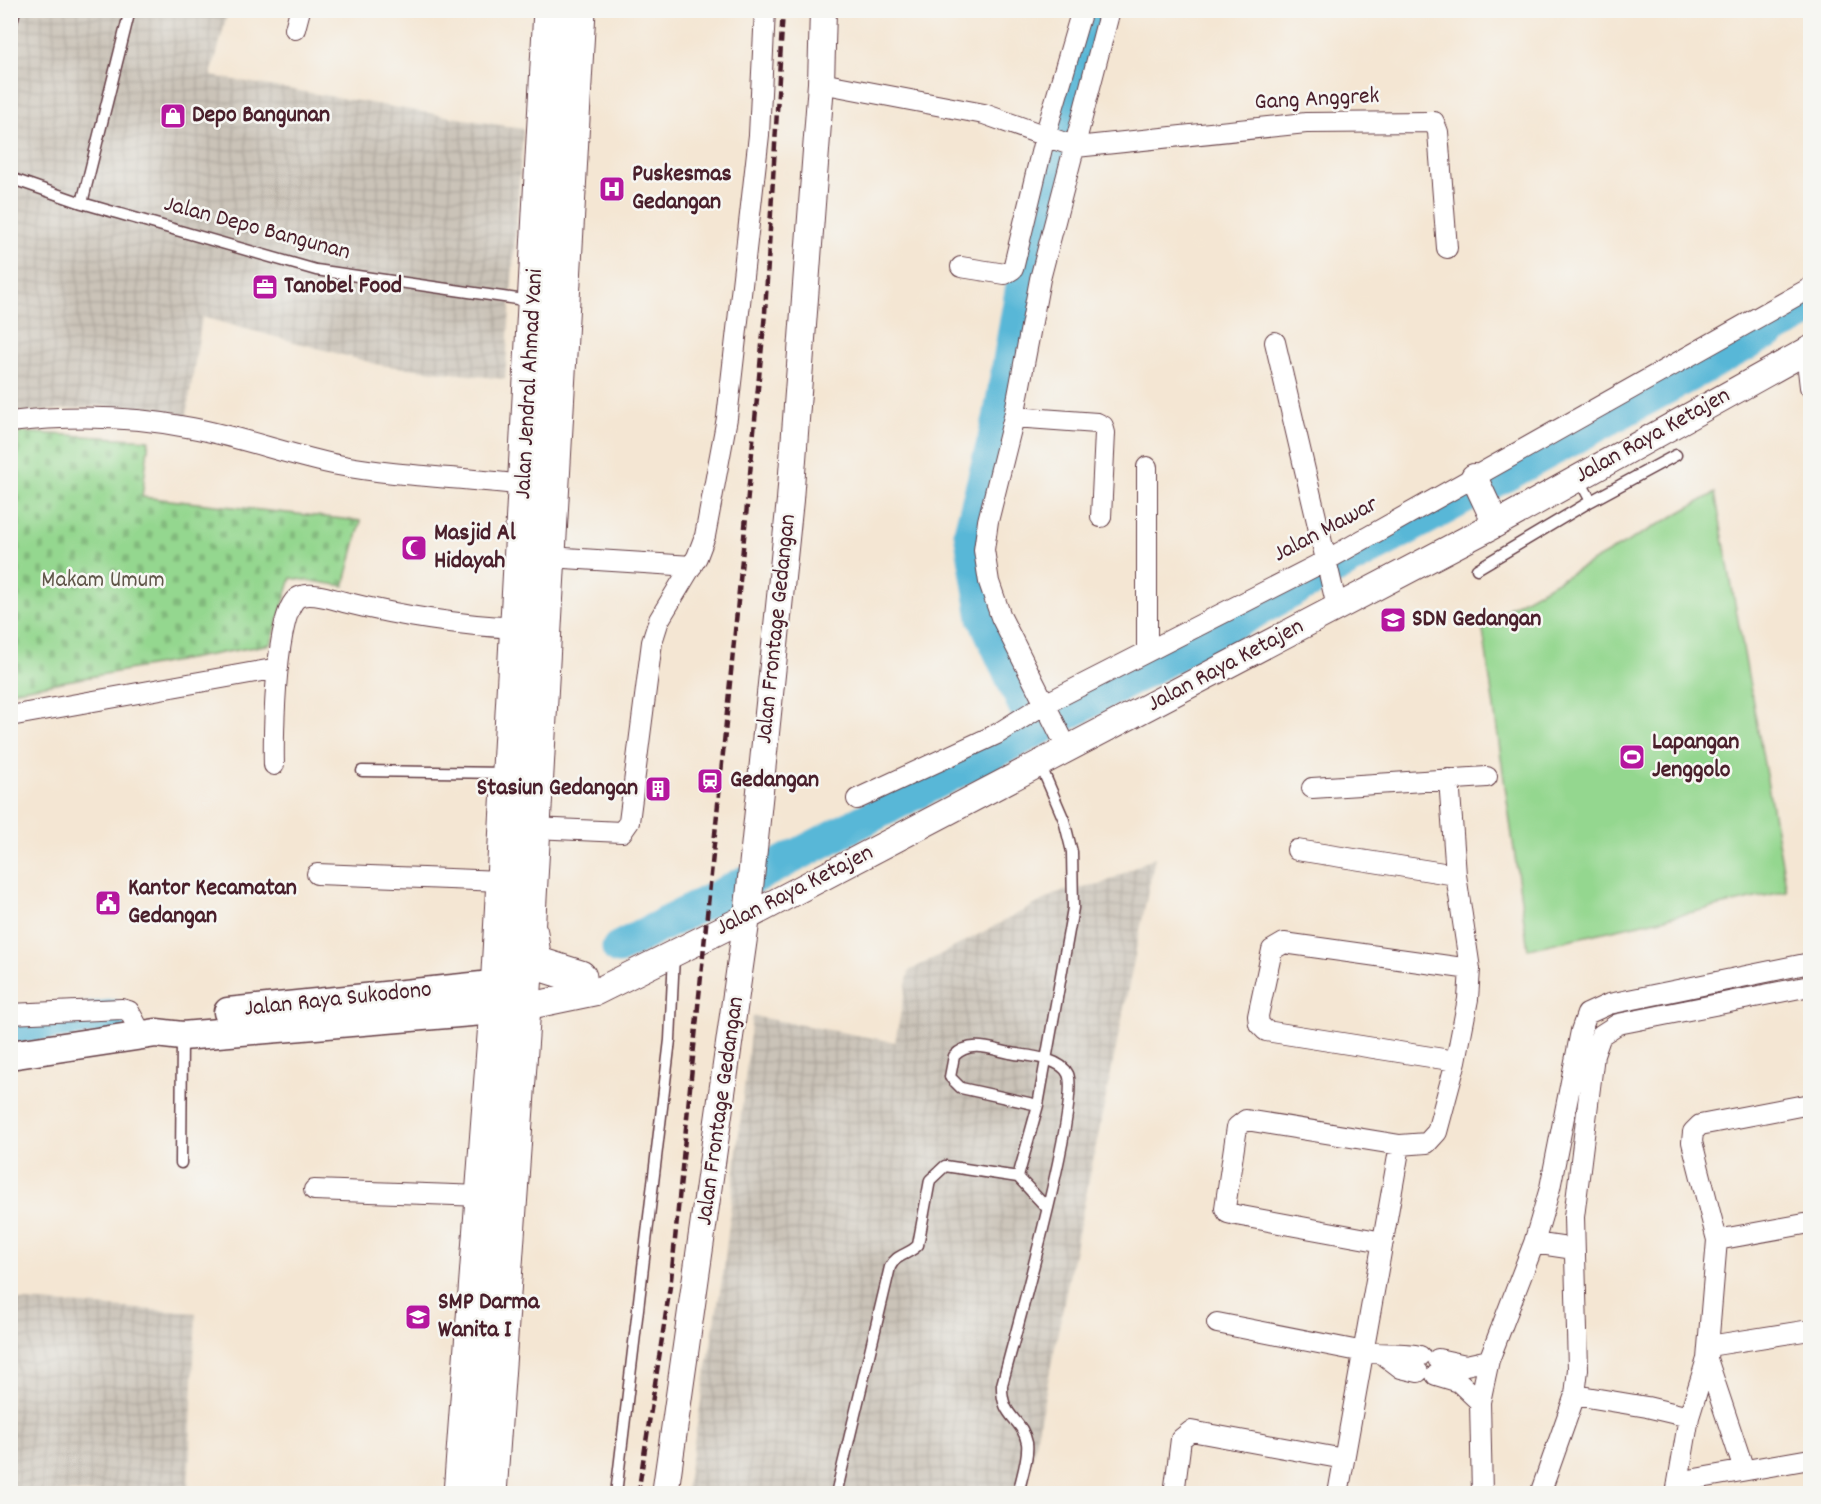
<svg xmlns="http://www.w3.org/2000/svg" width="1821" height="1504" font-family="Dekko,sans-serif">
<defs>
<pattern id="industrial-grid" width="8" height="8" patternUnits="userSpaceOnUse" patternTransform="scale(1.5)"><rect width="8" height="8" fill="#cac3b8"/><path d="M0 4h8M4 0v8" fill="none" stroke="#afa79e"/></pattern>
<pattern id="cemetery-stones" width="16" height="16" patternUnits="userSpaceOnUse" patternTransform="scale(1.5)"><rect width="16" height="16" fill="#94d78f"/><path d="M2 7V4a2 2 0 0 1 4 0v3zM10 15v-3a2 2 0 0 1 4 0v3z" fill="#81b87c"/></pattern>
</defs>
<rect width="100%" height="100%" fill="#f6f6f2"/>
<filter id="ink" filterUnits="userSpaceOnUse"><feTurbulence type="fractalNoise" baseFrequency=".0167" numOctaves="2"/><feDisplacementMap in="SourceGraphic" scale="12" xChannelSelector="R" yChannelSelector="G"/><feConvolveMatrix kernelMatrix="1 2 1 2 8 2 1 2 1" color-interpolation-filters="sRGB"/></filter>
<filter id="wash" filterUnits="userSpaceOnUse"><feTurbulence type="fractalNoise" baseFrequency=".008" numOctaves="4" result="noise"/><feDisplacementMap in="SourceGraphic" scale="24" xChannelSelector="R" yChannelSelector="G"/><feGaussianBlur stdDeviation="1.35" result="paint"/><feColorMatrix in="noise" values="0 0 0 0 0 0 0 0 0 0 0 0 0 0 0 0 0 1.4 0 .05"/><feComposite in="paint" operator="in"/></filter>
<g filter="url(#wash)">
<rect width="100%" height="100%" fill="#f4e6d3"/>
<!-- industrial -->
<path fill="url(#industrial-grid)" d="M 11,11 L 228,11 L 211,76 L 523,129 L 505,379 L 380,365 L 202,317 L 185,425 L 104,406 L 11,414 Z
M 1155,857 L 1025,1493 L 685,1494 L 724,1269 L 752,1016 L 895,1042 L 909,971 L 1059,892 L 1100,885 Z
M 10,1300 L 196,1313 L 188,1493 L 11,1493 Z"/>
<!-- cemetery -->
<path fill="url(#cemetery-stones)" stroke="#6f7b5d" stroke-width="1.5" d="M 19,432 L 149,440 L 142,497 L 361,521 L 344,586 L 291,578 L 271,644 L 11,691 L 10,478 L 15,477 Z"/>
<!-- pitch -->
<path fill="#94d78f" stroke="#6f7b5d" stroke-width="1.5" d="M 1715,493 L 1787,891 L 1528,949 L 1482,623 Z"/>
<g fill="none" stroke-linecap="round" stroke-linejoin="round">
<!-- river -->
<path stroke="#59b7d7" stroke-width="33" d="M 1027,712 L 984,618 L 970,532 L 999,419 L 1021,291 L 1095,10
M 618,948 L 1036,731 L 1810,310
M 10,1028 L 113,1016"/>
</g>
</g>
<g filter="url(#ink)">
<g fill="none" stroke-linecap="round" stroke-linejoin="round">
<!-- service casing -->
<g stroke="#643d44" stroke-width="13">
<path id="service" d="M 10,30 L 15,10
M 10,178 L 82,203 L 316,270 L 531,301
M 82,203 L 130,10
M 1591,501 L 1676,455
M 1477,569 L 1591,501 L 1578,477
M 362,771 L 506,773
M 181,1163 L 182,1038
M 1018,1177 L 1038,1105 L 1073,908 L 1072,852 L 1064,820 L 1040,764
M 616,1494 L 670,1040 L 674,955
M 836,1494 L 890,1267 C 896,1254 909,1255 918,1245 L 930,1180 L 945,1166 L 1018,1177 L 1047,1208
M 1018,1494 C 1021,1479 1029,1457 1027,1443 C 1022,1417 1001,1419 1002,1385 C 1014,1339 1081,1103 1068,1074 C 1060,1057 1026,1056 1010,1053 C 991,1049 970,1040 954,1056 L 950,1077 L 961,1088 L 1038,1105"/>
</g>
<!-- minor casing -->
<g stroke="#643d44" stroke-width="22">
<path id="minor" d="M 295,29 L 300,10
M 821,83 L 984,114 L 1076,147 L 1306,123 L 1434,122 L 1438,132 L 1447,248
M 961,267 L 1005,274 L 1013,269 L 1045,136 L 1082,10
M 1275,342 L 1337,607
M 1806,352 L 1810,387
M 1014,417 L 1097,423 L 1103,426 L 1105,433 L 1101,517
M 10,422 C 71,415 133,416 192,428 C 241,437 289,455 338,465 C 401,477 462,477 524,485
M 1147,467 L 1147,650
M 549,557 L 692,566
M 10,716 L 278,668
M 1068,750 L 1001,617 L 989,582 L 984,550 L 988,521 L 1014,417 L 1040,279 L 1110,10
M 274,765 C 273,738 275,607 299,597 C 312,591 332,599 344,602 C 400,616 459,625 516,628
M 1312,788 L 1487,777
M 857,799 L 997,734 L 1043,705 L 1325,561 L 1810,288
M 534,828 L 622,832 L 629,822 L 652,642 L 659,620 L 697,557 L 705,536 L 727,418 L 759,135 L 765,10
M 1297,850 L 1456,875
M 317,874 L 502,881
M 10,1014 L 122,1009 L 129,1011 L 142,1035
M 1456,1061 L 1266,1031 L 1259,1024 L 1258,1016 L 1272,950 L 1284,943 L 1470,969
M 314,1190 L 482,1196
M 1717,1240 L 1810,1223
M 1383,1242 L 1236,1215 L 1228,1213 L 1225,1208 L 1237,1127 L 1246,1120 L 1400,1145 L 1427,1143 L 1437,1132 L 1456,1061 L 1468,999 L 1470,969 L 1456,875 L 1449,779
M 1534,1243 L 1574,1249
M 1217,1323 L 1364,1352 C 1383,1355 1401,1352 1420,1356
M 1709,1346 L 1810,1330
M 1384,1355 L 1401,1368 L 1418,1372
M 1438,1359 L 1466,1365 L 1489,1360
M 1707,1359 L 1744,1470
M 1436,1375 L 1459,1382 L 1480,1402
M 1575,1395 L 1647,1407 L 1689,1417
M 1678,1482 L 1810,1459
M 1174,1494 L 1181,1439 L 1191,1431 L 1344,1459
M 1338,1494 L 1400,1145
M 1482,1494 L 1480,1402 L 1489,1360 L 1534,1243 L 1550,1188 L 1581,1031 L 1587,1014 L 1609,1004 L 1810,963
M 1540,1494 L 1575,1395 L 1578,1369 L 1574,1217 L 1594,1055 L 1601,1035 L 1618,1024 L 1810,986
M 1676,1494 L 1689,1417 L 1707,1359 L 1717,1240 L 1692,1142 L 1693,1132 L 1700,1125 L 1810,1104"/>
</g>
<!-- tertiary casing -->
<g stroke="#643d44" stroke-width="28">
<path id="tertiary" d="M 1474,477 L 1496,524
M 524,1007 L 596,992 L 747,917 L 1496,524 L 1810,349
M 665,1494 L 747,917 L 790,500 L 821,83 L 823,10"/>
</g>
<!-- secondary casing -->
<g stroke="#643d44" stroke-width="31">
<path id="secondary" d="M 228,1012 L 520,982
M 10,1055 L 156,1033 L 182,1036 L 518,1008"/>
</g>
<!-- trunk casing -->
<g stroke="#643d44" stroke-width="35">
<path id="trunk" d="M 531,933 L 534,956 L 539,964 L 580,977
M 460,1494 L 496,1009 L 550,10
M 490,1494 L 524,1007 L 579,10"/>
</g>
<!-- service -->
<use href="#service" stroke="#fff" stroke-width="10"/>
<!-- minor -->
<use href="#minor" stroke="#fff" stroke-width="20"/>
<!-- tertiary -->
<use href="#tertiary" stroke="#fff" stroke-width="26"/>
<!-- secondary -->
<use href="#secondary" stroke="#fff" stroke-width="28"/>
<!-- trunk -->
<use href="#trunk" stroke="#fff" stroke-width="33"/>
<!-- rail -->
<path stroke="#4a1f2b" stroke-width="4.5" stroke-dasharray="9 4.5" stroke-linecap="butt" d="M 638,1494 L 671,1280 L 739,591 L 765,313 L 783,10"/>
</g>
</g>
<!-- icons -->
<defs>
<g id="shop-square" transform="scale(1.35)"><rect x="-9" y="-9" width="18" height="18" rx="4" fill="#b5179e" stroke="#f6f6f2"/><path d="M-5-2.5h2.3a2.7 3.5 0 0 1 5.4 0H5L5.5 6h-11ZM-1.5-2.5h3a1.5 2.3 0 0 0-3 0Z" fill="#fff"/></g>
<g id="hospital-square" transform="scale(1.35)"><rect x="-9" y="-9" width="18" height="18" rx="4" fill="#b5179e" stroke="#f6f6f2"/><path d="M-5-5h3v3.5h4V-5h3V5h-3V1.5h-4V5h-3Z" fill="#fff"/></g>
<g id="office-square" transform="scale(1.35)"><rect x="-9" y="-9" width="18" height="18" rx="4" fill="#b5179e" stroke="#f6f6f2"/><path d="M-6-3h4V-5.5h4V-3h4V5H-6ZM-1-4.5V-3h2v-1.5ZM-6 0V1H6V0Z" fill="#fff"/></g>
<g id="mosque-square" transform="scale(1.35)"><rect x="-9" y="-9" width="18" height="18" rx="4" fill="#b5179e" stroke="#f6f6f2"/><path d="M3.5-4.9A6 6 0 1 0 3.5 4.9A5 5 0 1 1 3.5-4.9Z" fill="#fff"/></g>
<g id="school-square" transform="scale(1.35)"><rect x="-9" y="-9" width="18" height="18" rx="4" fill="#b5179e" stroke="#f6f6f2"/><path d="M0-5L7-2L0 1L-7-2ZM-4 1L0 2.5L4 1V4Q0 6-4 4Z" fill="#fff"/></g>
<g id="stadium-square" transform="scale(1.35)"><rect x="-9" y="-9" width="18" height="18" rx="4" fill="#b5179e" stroke="#f6f6f2"/><path d="M0-5a6.5 5 0 1 0 0 10a6.5 5 0 1 0 0-10ZM-3.5-1.8h7v3.6h-7Z" fill="#fff"/></g>
<g id="station-square" transform="scale(1.35)"><rect x="-9" y="-9" width="18" height="18" rx="4" fill="#b5179e" stroke="#f6f6f2"/><path d="M-3-6H3Q5-6 5-4V2Q5 4 3 4L4.5 6H3L1.5 4h-3L-3 6H-4.5L-3 4Q-5 4-5 2V-4Q-5-6-3-6ZM-3.5-4v3h7v-3ZM-3.5 1v1.5H-2V1ZM2 1v1.5H3.5V1Z" fill="#fff"/></g>
<g id="building-square" transform="scale(1.35)"><rect x="-9" y="-9" width="18" height="18" rx="4" fill="#b5179e" stroke="#f6f6f2"/><path d="M-4-6H4V6H1V3H-1V6H-4ZM-2.5-4.3h1.7v1.8h-1.7ZM.8-4.3h1.7v1.8H.8ZM-2.5-1h1.7V.8h-1.7ZM.8-1h1.7V.8H.8Z" fill="#fff"/></g>
<g id="civic-square" transform="scale(1.35)"><rect x="-9" y="-9" width="18" height="18" rx="4" fill="#b5179e" stroke="#f6f6f2"/><path d="M-.6-6.5H3V-4.5H.6V-3L4-1V1h2V6H-6V1h2V-1L-.6-3ZM-1.2 2.5V6h2.4V2.5Z" fill="#fff"/></g>
</defs>
<g fill-rule="evenodd">
<use href="#shop-square" x="173" y="116"/>
<use href="#hospital-square" x="612" y="189"/>
<use href="#office-square" x="265" y="287"/>
<use href="#mosque-square" x="414" y="548"/>
<use href="#school-square" x="1393" y="620"/>
<use href="#stadium-square" x="1632" y="757"/>
<use href="#station-square" x="710" y="781"/>
<use href="#building-square" x="658" y="789"/>
<use href="#civic-square" x="108" y="903"/>
<use href="#school-square" x="418" y="1317"/>
</g>
<g text-anchor="middle" dominant-baseline="central" stroke-width="5" stroke-linejoin="round" paint-order="stroke">
<!-- street labels -->
<g font-size="24" fill="#4a1f2b" stroke="#f6f6f2">
<text transform="translate(1317 100) rotate(-3)">Gang Anggrek</text>
<text transform="translate(257 229) rotate(15)">Jalan Depo Bangunan</text>
<text transform="translate(530 384) rotate(-87)">Jalan Jendral Ahmad Yani</text>
<text transform="translate(1653 436) rotate(-29)">Jalan Raya Ketajen</text>
<text transform="translate(1326 530) rotate(-28)">Jalan Mawar</text>
<text transform="translate(777 629) rotate(-84)">Jalan Frontage Gedangan</text>
<text transform="translate(1226 666) rotate(-28)">Jalan Raya Ketajen</text>
<text transform="translate(795 891) rotate(-27)">Jalan Raya Ketajen</text>
<text transform="translate(338 1000) rotate(-6)">Jalan Raya Sukodono</text>
<text transform="translate(721 1111) rotate(-82)">Jalan Frontage Gedangan</text>
</g>
<!-- poi labels -->
<g font-size="24" font-weight="bold" fill="#4a1f2b" stroke="#f6f6f2" text-anchor="start">
<text x="192" y="116">Depo Bangunan</text>
<text x="632" y="175">Puskesmas<tspan x="632" dy="28">Gedangan</tspan></text>
<text x="284" y="287">Tanobel Food</text>
<text x="434" y="534">Masjid Al<tspan x="434" dy="28">Hidayah</tspan></text>
<text x="1412" y="620">SDN Gedangan</text>
<text x="1652" y="743">Lapangan<tspan x="1652" dy="28">Jenggolo</tspan></text>
<text x="730" y="781">Gedangan</text>
<text x="638" y="789" text-anchor="end">Stasiun Gedangan</text>
<text x="128" y="889">Kantor Kecamatan<tspan x="128" dy="28">Gedangan</tspan></text>
<text x="438" y="1303">SMP Darma<tspan x="438" dy="28">Wanita I</tspan></text>
</g>
<!-- park labels -->
<g font-size="24" fill="#605649" stroke="#f6f6f2">
<text x="103" y="581">Makam Umum</text>
</g>
</g>
<!-- margin -->
<rect width="1821" height="1504" fill="none" stroke="#f6f6f2" stroke-width="36"/>
</svg>
